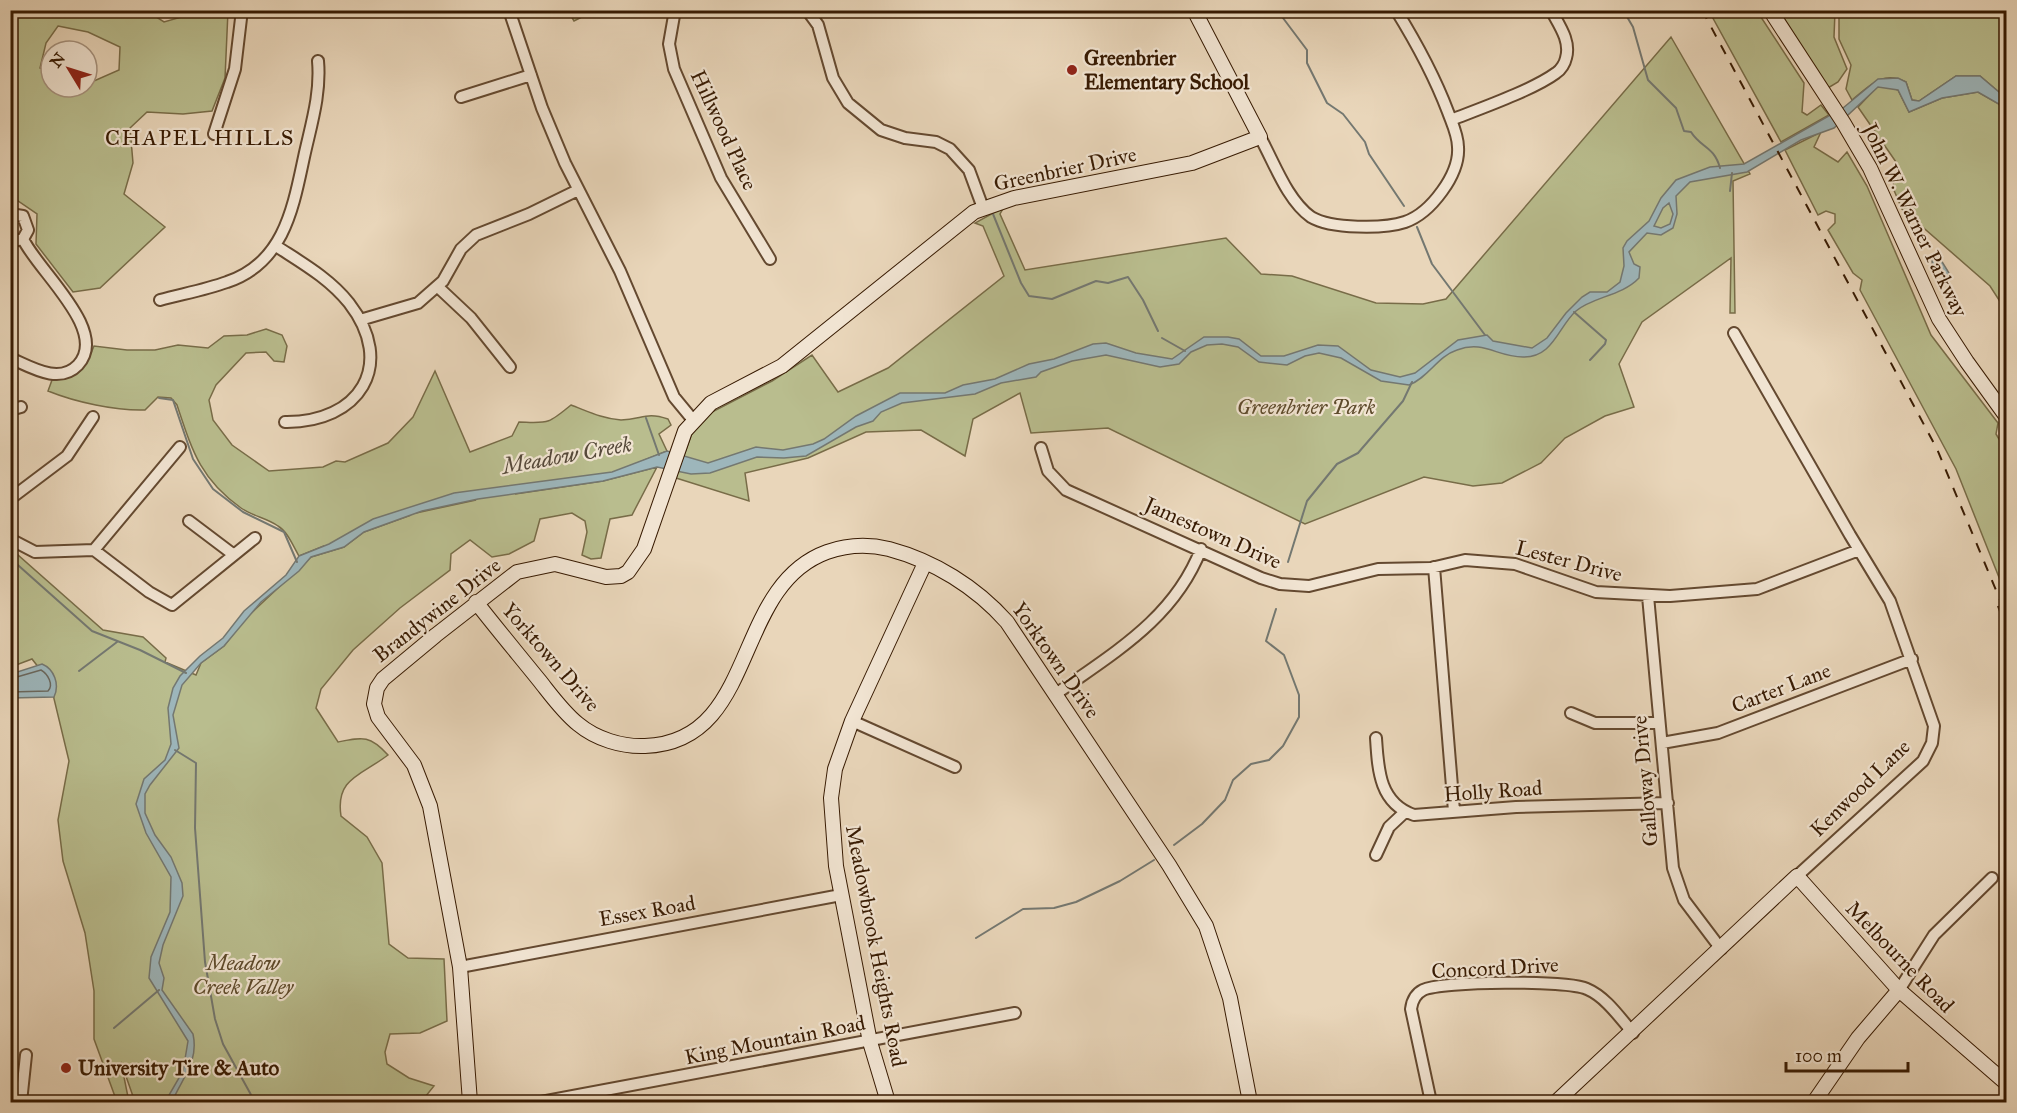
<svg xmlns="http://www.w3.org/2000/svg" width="2017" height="1113" font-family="'IM FELL Great Primer',serif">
<rect width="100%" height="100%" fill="#e9d6ba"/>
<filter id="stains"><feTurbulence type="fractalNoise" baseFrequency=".00333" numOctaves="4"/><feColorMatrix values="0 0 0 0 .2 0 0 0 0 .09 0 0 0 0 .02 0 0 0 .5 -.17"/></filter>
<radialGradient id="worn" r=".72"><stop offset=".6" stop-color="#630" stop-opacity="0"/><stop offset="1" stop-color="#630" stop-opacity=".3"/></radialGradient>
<!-- green -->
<path fill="#b9bd8e" stroke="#786c48" stroke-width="1.5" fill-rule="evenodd" d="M 10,11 L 147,11 L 164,22 L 185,16 L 185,11 L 228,11 L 225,78 L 212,111 L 183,114 L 147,112 L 130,128 L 133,163 L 124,194 L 165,227 L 100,288 L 73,292 L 36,244 L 37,214 L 11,196 ZM 58,26 L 88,32 L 120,47 L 119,70 L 87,84 L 87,87 L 51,87 L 51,72 L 40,68 L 46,43 Z
M 568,11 L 594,11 L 574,21 Z
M 1709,11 L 1757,11 L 1804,83 L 1802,112 L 1807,115 L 1821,105 L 1829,115 L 1781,142 Z
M 1776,11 L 1835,11 L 1834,37 L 1847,69 L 1838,82 L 1828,88 Z
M 1839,11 L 2006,11 L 2006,98 L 1980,76 L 1956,76 L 1919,101 L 1912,100 L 1906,82 C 1882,70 1870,86 1852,100 L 1846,89 L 1851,65 L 1839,39 Z
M 1671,37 L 1750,174 L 1733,181 L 1735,313 L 1730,313 L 1731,258 L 1642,322 L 1619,364 L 1634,407 L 1605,416 L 1565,438 L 1541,463 L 1502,483 L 1473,486 L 1424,477 L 1305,524 L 1108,428 L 1031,433 L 1020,393 L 973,419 L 965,456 L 921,430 L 866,432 L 808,458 L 745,473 L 749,501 L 676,478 L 692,433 L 710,413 L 772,381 L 812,355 L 838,392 L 888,368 L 1004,276 L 983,226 L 975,223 L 1004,207 L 1000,214 L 1025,270 L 1226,238 L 1261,274 L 1292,276 L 1376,303 L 1423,304 L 1446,299 Z
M 1887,86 L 1898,90 L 1909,112 L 1942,98 L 1978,92 L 1999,104 L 2006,116 L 2006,358 L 2001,303 L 1990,286 L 1902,209 L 1893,188 L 1896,162 L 1858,107 L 1877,87 Z
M 1821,132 L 1814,147 L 1838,162 L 1847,152 L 1867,186 L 1931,335 L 1998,423 L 1996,434 L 2006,451 L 2006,595 L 1956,469 L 1860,290 L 1862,280 L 1853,273 L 1828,230 L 1835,223 L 1835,214 L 1826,211 L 1818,215 L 1785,150 Z
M 266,329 L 282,335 L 287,346 L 284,362 L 274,361 L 266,352 L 246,353 L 216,385 L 209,400 L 213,420 L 232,445 L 269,471 L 323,467 L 336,461 L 345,462 L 388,443 L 413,417 L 435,371 L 470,452 L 512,436 L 519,422 C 548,423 547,425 571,405 C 587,411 603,419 621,420 C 642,420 645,411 668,419 L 671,425 L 659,434 L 667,451 L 608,475 L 515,494 L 603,481 L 657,467 L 632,515 L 610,519 L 601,558 L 591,559 L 582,555 L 587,532 L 585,521 L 572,513 L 540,519 L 534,541 L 509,554 L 492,557 L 470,540 L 451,554 L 450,570 L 400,608 L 353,650 L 321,689 L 316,708 L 338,742 C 363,737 370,735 388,755 C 362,775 335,778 341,816 L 367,837 L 382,863 L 389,944 L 408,958 L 444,959 L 447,1021 L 420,1033 L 390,1034 L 385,1052 L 387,1064 L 409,1078 L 434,1086 L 421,1102 L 135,1102 L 121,1062 L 129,1102 L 117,1102 L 94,1039 L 94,991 L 85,933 L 63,861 L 58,820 L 69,761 L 50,682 L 32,659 L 11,667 L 10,548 L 103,630 L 143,637 L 166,658 L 165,662 L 196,675 L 201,663 L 224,646 L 245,619 L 311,557 L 344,547 L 364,532 L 411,515 L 362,526 L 326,549 L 324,546 L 299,556 C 293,546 288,532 278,526 C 267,518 252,516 241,508 C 200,479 192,450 177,405 L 171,398 L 158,397 L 145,410 C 116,411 75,402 48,391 L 52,380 C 80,378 84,370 94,346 L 127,350 L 155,350 L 178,345 L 208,348 L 224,336 L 247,335 ZM 452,499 L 476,500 L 416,513 Z"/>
<!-- water -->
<path fill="#9db6bb" stroke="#747871" stroke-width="1.5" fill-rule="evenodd" d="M 1956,76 L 1980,76 L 2006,98 L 2006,116 L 1999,104 L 1978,92 L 1942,98 L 1909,112 L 1898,90 L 1878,87 L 1834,128 L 1801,140 L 1747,172 L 1690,182 L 1676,196 L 1677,214 L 1673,228 L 1661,235 L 1647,233 L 1629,252 L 1634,264 L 1640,267 L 1639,278 C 1622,296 1592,297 1576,311 C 1558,327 1553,358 1523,357 C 1497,357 1484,340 1457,350 C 1438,356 1428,378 1409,385 L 1381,381 L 1341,358 L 1319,353 L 1305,356 L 1287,365 L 1259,362 L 1238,347 L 1222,344 L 1207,345 L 1191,352 L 1179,364 L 1160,367 L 1106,355 L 1072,361 L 1041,372 L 1036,377 L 1001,383 L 975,394 L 902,403 L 881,412 L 873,421 L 856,427 L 806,456 L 784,458 L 757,457 L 710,473 L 691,474 L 657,467 L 603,481 L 478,499 L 422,511 L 364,532 L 344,547 L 311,557 L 299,571 L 261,602 L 224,646 L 201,663 L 182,685 L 173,715 L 179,748 L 150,785 L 145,794 L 145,813 L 155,835 L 171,857 L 182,883 L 183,896 L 163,945 L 159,963 L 164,978 L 162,990 L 193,1034 C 199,1062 182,1078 172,1102 L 165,1102 L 183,1071 L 188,1041 L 149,978 L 151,957 L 170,912 L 171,877 L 146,833 L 136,804 L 144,779 L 165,760 L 171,744 L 168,708 L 173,688 L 180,676 L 200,656 L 223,638 L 244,611 L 286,575 L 299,556 L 329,544 L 373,519 L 454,493 L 612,472 L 667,451 L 708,463 L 756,447 L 783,450 L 813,444 L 824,439 L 856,416 L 900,393 L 945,393 L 963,385 L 995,379 L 1029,364 L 1054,359 L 1093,344 L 1106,343 L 1136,353 L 1172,359 L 1204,337 L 1228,337 L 1239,339 L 1261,356 L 1284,356 L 1318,345 L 1338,346 L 1371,370 L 1400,377 L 1415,373 L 1458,340 L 1487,335 L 1493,341 L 1532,348 L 1547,338 L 1566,313 L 1582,297 L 1590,292 L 1607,292 L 1620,282 L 1624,266 L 1623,248 L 1627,241 L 1649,221 L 1661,198 L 1676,180 L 1710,167 L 1744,164 L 1843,108 L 1878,79 L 1898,78 L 1906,82 L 1912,100 L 1919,101 ZM 1669,203 L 1673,214 L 1670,224 L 1661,228 L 1654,226 L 1663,208 Z
M 1936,257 L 1941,260 L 1949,273 L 1947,277 L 1933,275 L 1932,260 Z
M 42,664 C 54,669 60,684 54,697 L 11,698 L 11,674 Z"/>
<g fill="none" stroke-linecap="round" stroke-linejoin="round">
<!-- shore -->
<path stroke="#6a685e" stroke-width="1.5" d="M 10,679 L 41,670 C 48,674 54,685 48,691 L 10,692"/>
<!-- stream -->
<path stroke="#747871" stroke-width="2" d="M 1277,10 L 1307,50 L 1307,63 L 1327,103 L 1343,114 L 1365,142 L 1369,154 L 1404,206
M 1623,10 L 1633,27 L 1648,80 L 1676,108 L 1684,131 L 1691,132 C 1701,148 1714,146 1720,168
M 1730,191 L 1732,173
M 993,214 L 1021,283 L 1029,296 L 1052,299 L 1096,281 L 1108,283 L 1128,277 L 1143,300 L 1158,331
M 1417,227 L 1432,264 L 1485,335
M 1574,312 L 1606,340 L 1605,344 L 1590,360
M 1162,338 L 1185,351
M 159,398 L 173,400 L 193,459 L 213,489 L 243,512 L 284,532 L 297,562
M 646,418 L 659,455
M 10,558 L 92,631 L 140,650 L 186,673
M 1288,562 L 1307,501 L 1337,464 L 1358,453 L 1403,401 L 1412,382
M 79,671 L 117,642
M 175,750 L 196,763 L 195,828 L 205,962 L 215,1019 L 223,1044 L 255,1102
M 1174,845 L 1202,824 L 1225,800 L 1233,780 L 1251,764 L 1269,760 L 1283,746 L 1299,717 L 1299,695 L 1284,655 L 1266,641 L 1276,609
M 976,938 L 1023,909 L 1054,908 L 1076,902 L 1120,881 L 1154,860
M 114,1028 L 159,990"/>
<!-- street casing -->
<g stroke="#644930" stroke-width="14">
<path id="street" d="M 509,10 L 542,108 L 565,163 L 620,271 L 674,397 L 693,420
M 675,10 L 669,44 L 674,69 L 721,178 L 770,259
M 807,10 L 818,25 L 833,78 L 848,103 L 881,130 L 905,138 L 936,142 L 950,149 L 969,170 L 983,208
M 461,97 L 531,75
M 1451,120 C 1479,109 1533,90 1556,73 C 1561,70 1565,63 1566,58 C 1571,41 1559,25 1551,10
M 214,134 L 235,69 L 242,10
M 1260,137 C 1274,162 1287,200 1311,217 C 1331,229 1384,229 1405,222 C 1431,213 1460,174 1458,147 C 1458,135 1452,123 1448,112 C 1434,75 1417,44 1396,10
M 10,214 L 23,216 L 28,230 L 23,239 L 10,242
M 276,246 C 302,263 329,278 349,303 C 397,365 359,423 285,422
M 438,287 L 471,318 L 510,367
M 160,300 C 182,294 205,290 227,282 C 284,263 293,208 304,157 C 311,125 321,94 318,61
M 360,320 L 418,303 L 443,281 L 461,249 L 476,235 L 529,214 L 578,190
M 10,331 L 10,349
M 1734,333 L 1850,535 L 1890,601 L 1934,726 L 1932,743 L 1923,761 L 1797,876
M 10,358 C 31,367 59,385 78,365 C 110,331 37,270 23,239
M 10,410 L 21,407
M 1041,448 L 1048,471 L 1066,490 L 1261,578 L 1280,584 L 1309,586 L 1378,569 L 1431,568 L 1465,560 L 1515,564 L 1596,592 L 1670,596 L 1757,589 L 1859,550
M 10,499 L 67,456 L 93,417
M 189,521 L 234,555
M 10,539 L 35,552 L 94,550 L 180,447
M 94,550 L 149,592 L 172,605 L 255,538
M 1434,567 L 1454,811
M 1648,596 L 1673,868 L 1684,900 L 1721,949
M 1056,694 C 1113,653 1174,619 1201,549
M 1571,713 L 1595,723 L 1659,723
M 852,721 L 955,767
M 1376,738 C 1378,769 1379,803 1414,815 L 1516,807 L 1668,803
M 1662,743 L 1718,733 L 1912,659
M 1376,855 L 1389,827 L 1405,812
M 460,967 L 841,895
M 1899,990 L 1934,935 L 1992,878
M 21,1102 L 26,1055
M 541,1102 L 1015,1013
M 1431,1102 L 1411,1009 C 1412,1001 1415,994 1423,990 C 1442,981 1567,980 1587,989 C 1606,997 1620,1018 1633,1033"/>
</g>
<!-- secondary casing -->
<g stroke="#371a02" stroke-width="16">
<path id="secondary" d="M 1770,10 L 1843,122 L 1870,168 L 1939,319 L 1967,362 L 2006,416
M 476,602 C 497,629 518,654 539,680 C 551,695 563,712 578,724 C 596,739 622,747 645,746 C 759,742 731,587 827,552 C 847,545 868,544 889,549 C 934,561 976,587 1007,622 L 1169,865 L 1206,926 L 1230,998 L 1250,1102
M 470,1102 L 460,967 L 430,806 L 414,765 L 378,717 L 374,704 L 377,688 L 383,679 L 436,635 L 517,572 L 555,564 L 606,577 L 621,576 L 628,572 L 644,549 L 685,431 L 711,403 L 782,366 L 974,212 L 1014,198 L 1192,163 L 1260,137 L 1194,10
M 888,1102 L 870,1042 L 836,866 L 831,798 L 835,769 L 852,721 L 925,563
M 1556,1102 L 1797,876 L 1899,990 L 2006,1083
M 1814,1102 L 1858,1038 L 1899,990"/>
</g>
<!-- street -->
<use href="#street" stroke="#f1e4d2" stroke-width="10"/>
<!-- secondary -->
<use href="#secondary" stroke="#f1e4d2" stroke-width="14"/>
<!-- rail -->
<path stroke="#371a02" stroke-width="2" stroke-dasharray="10 10" stroke-linecap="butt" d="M 1702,10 L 1937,449 L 2006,614
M 1998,606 L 2006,628"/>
</g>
<!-- markers -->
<g fill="#8f2418" stroke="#f1e4d2" stroke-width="2">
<circle cx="1072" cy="70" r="6"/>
<circle cx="66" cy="1068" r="6"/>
</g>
<g text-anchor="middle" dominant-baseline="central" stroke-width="4.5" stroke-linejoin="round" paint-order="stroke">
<!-- poi labels -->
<g font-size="21" font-weight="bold" fill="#371a02" stroke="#f1e4d2" text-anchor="start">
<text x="1084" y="58">Greenbrier<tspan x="1084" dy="24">Elementary School</tspan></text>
<text x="78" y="1068">University Tire &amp; Auto</text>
</g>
<!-- street labels -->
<g font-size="21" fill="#371a02" stroke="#f1e4d2">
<text transform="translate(724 130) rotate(65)">Hillwood Place</text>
<text transform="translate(1065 169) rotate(-12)">Greenbrier Drive</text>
<text transform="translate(1915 220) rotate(64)">John W. Warner Parkway</text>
<text transform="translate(1213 533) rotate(24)">Jamestown Drive</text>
<text transform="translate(1569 561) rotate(15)">Lester Drive</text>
<text transform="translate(437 610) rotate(-38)">Brandywine Drive</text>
<text transform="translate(551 657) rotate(49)">Yorktown Drive</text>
<text transform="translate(1056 660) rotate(55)">Yorktown Drive</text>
<text transform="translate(1781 688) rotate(-21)">Carter Lane</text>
<text transform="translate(1645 781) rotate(-95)">Galloway Drive</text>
<text transform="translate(1860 788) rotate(-44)">Kenwood Lane</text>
<text transform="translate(1493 791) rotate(-4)">Holly Road</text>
<text transform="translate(647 911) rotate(-10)">Essex Road</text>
<text transform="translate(876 946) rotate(79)">Meadowbrook Heights Road</text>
<text transform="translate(1900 957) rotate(46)">Melbourne Road</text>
<text transform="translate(1495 968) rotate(-3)">Concord Drive</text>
<text transform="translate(775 1040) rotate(-11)">King Mountain Road</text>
</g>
<!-- park labels -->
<g font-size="21" font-style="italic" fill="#5e4b2c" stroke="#f1e4d2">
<text x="1306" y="407">Greenbrier Park</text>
<text x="243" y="963">Meadow<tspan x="243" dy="24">Creek Valley</tspan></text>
</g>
<!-- neighbourhood labels -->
<g font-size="22" letter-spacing="1.5" fill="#371a02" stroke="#f1e4d2">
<text x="200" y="137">CHAPEL HILLS</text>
</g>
<!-- water labels -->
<g font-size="22" font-style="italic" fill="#56493a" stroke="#f1e4d2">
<text transform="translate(567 455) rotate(-10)">Meadow Creek</text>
</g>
</g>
<!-- margin -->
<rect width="2017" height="1113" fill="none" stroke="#e9d6ba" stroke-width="36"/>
<rect x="12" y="12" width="1993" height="1089" fill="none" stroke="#371a02" stroke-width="3"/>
<rect x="18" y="18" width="1981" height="1077" fill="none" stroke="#371a02" stroke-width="1.5"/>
<!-- north arrow -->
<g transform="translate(69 69) rotate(308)"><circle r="28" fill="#f1e4d2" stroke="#a7937f" stroke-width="1.5"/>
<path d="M0-4.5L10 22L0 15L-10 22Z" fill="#8f2418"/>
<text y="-9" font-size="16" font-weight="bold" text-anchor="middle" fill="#371a02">N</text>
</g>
<!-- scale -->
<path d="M1786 1062v9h122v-9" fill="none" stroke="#371a02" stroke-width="3"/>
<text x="1795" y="1062" font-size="18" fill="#371a02" stroke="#f1e4d2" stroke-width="4.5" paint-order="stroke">100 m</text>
<rect width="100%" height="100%" filter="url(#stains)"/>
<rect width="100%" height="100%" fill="url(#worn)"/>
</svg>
